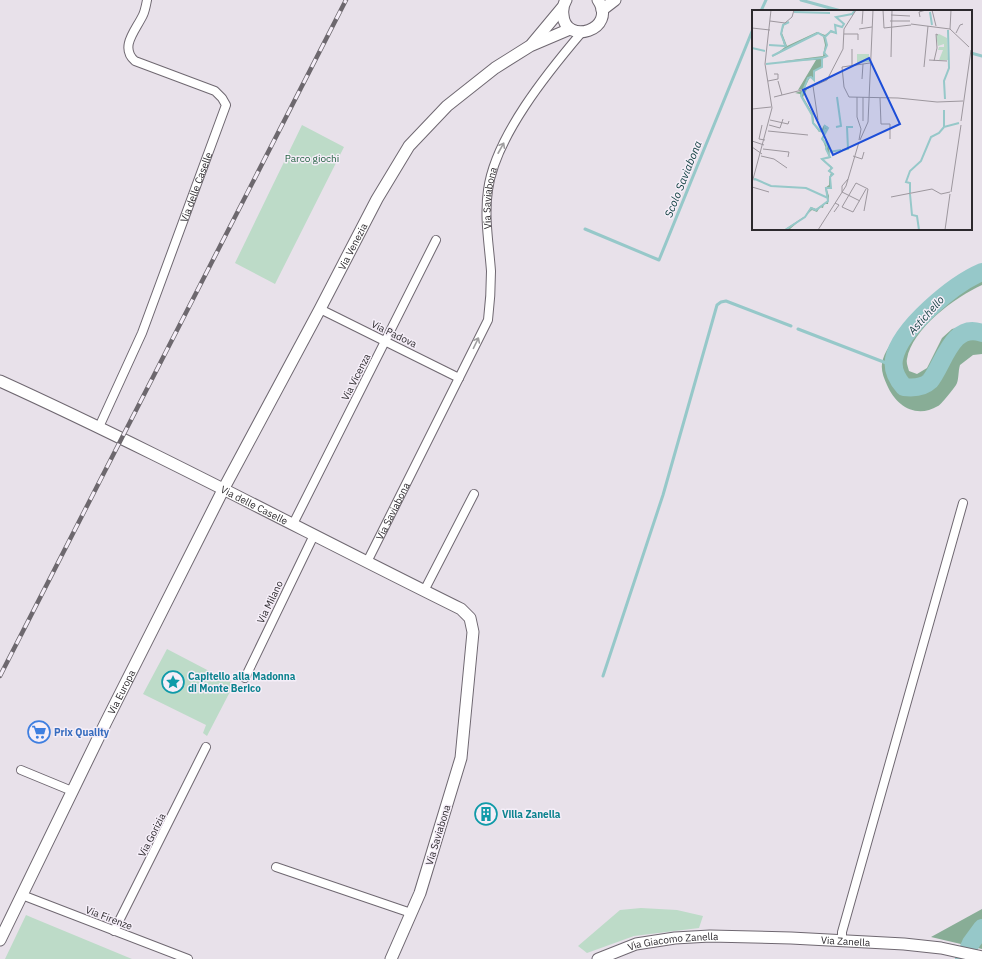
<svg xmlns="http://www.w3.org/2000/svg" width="982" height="959" font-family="'IBM Plex Sans',sans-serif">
<rect width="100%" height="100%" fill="#e8e1ea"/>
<!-- green -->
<path fill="#bddbc8" d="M 302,125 L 344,147 L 275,284 L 235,263 Z
M 167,649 L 234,684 L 207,736 L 203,733 L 206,725 L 143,694 Z
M 641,908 L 677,910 L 703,916 L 699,928 L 634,936 L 587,953 L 578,946 L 620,910 Z
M 26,915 L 33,918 L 132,959 L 5,959 Z"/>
<!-- forest -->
<path fill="#88ad96" d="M 982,267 L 982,285 C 955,297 912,329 907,359 C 906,363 908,367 909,371 L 917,374 L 927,368 L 942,338 L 952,329 L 972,324 L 982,326 L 982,354 L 973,355 L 960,365 C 958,371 959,381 956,385 C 954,388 941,405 938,406 C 916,419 896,406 887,385 C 883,376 880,368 883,359 C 890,338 916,315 932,301 C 948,288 962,271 982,267 Z
M 982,909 L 982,949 L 931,937 Z"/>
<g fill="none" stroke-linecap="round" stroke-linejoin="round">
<!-- stream -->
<path stroke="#96c8c9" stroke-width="3" d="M 801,0 L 841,11
M 761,11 L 766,0
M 971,53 L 982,56
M 585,229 L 659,260 L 753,29
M 798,329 L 894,366
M 603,676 L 663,495 L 717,305 L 721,302 L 726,301 L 791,326"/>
<!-- river -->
<path stroke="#96c8c9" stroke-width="18" d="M 982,272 C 954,284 900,328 894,359 C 892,370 897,379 904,387 C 913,388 923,388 930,381 C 943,366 952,321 982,333
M 964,959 L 971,943 L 982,928"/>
<!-- minor casing -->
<g stroke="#6f6871" stroke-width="10">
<g id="minor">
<path d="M 320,309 L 459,378"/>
<path id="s1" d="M 99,427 L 142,333 L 226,105 L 222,98 L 215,91 L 135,61 C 119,47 136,30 143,15 C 145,11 146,5 147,0"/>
<path d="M 293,524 L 436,240"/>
<path id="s2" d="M 367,562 L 488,320 C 490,304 491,288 491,271 C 489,244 484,217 488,190 C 495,137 548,72 582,32"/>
<path d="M 424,591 L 474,494"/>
<path d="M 245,678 L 314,535"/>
<path d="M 21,770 L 72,791"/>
<path d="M 276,867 L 411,913"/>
<path d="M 22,895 L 188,959"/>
<path d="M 114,931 L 206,747"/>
<path d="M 842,940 L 842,932 L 963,503"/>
</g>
</g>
<!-- tertiary casing -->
<g stroke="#6f6871" stroke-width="13">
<g id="tertiary">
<path d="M 566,0 C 563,5 562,9 563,15 C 565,46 618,30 598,0"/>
<path d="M 602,10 L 615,0"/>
<path d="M 532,44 L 562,8"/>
<path id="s3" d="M 0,381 C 156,452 307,533 461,609 L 470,618 L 473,632 L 461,758 L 420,893 L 391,959"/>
<path id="s4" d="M 0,940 L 106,722 L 224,488 L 320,309 L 377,199 L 409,146 L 447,106 L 495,68 L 530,46 L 570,29"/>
<path id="s5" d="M 598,959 L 636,944 L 675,938 L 710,936 L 791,938 L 904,944 L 941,948 L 982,957"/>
</g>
</g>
<!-- minor -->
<use href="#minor" stroke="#fff" stroke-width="8"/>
<!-- tertiary -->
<use href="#tertiary" stroke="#fff" stroke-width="11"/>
<!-- rail casing -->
<g stroke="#6d686e" stroke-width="4.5">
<path id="rail" d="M 0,676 L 346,0"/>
</g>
<!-- rail -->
<use href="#rail" stroke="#f5eef8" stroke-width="3" stroke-dasharray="9" stroke-linecap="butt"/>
</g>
<!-- one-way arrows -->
<defs><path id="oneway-shaft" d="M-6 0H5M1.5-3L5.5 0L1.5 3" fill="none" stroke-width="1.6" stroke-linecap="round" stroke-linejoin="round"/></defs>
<g stroke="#a09fa0">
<use href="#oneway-shaft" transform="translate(501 148) rotate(-61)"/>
<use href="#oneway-shaft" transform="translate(476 343) rotate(-64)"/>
</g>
<!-- icons -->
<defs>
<g id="sight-ring" transform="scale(1.15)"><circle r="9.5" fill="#f5eef8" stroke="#0f9aa8" stroke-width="1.5"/><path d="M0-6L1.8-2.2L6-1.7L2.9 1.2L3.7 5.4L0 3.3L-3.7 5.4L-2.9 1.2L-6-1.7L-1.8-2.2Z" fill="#0f9aa8"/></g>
<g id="supermarket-ring" transform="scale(1.15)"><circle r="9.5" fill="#f5eef8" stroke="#3f7fe0" stroke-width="1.5"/><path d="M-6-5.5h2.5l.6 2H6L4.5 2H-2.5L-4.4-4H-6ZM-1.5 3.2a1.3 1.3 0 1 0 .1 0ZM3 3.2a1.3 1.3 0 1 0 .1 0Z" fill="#3f7fe0"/></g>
<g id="building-ring" transform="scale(1.15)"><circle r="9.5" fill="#f5eef8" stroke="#0f9aa8" stroke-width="1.5"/><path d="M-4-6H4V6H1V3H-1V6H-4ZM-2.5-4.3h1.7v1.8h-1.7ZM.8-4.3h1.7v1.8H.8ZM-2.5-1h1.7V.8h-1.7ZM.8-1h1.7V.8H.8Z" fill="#0f9aa8"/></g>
</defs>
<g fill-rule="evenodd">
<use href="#sight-ring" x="173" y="682"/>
<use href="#supermarket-ring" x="39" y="732"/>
<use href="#building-ring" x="486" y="814"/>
</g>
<g text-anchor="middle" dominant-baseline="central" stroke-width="3" stroke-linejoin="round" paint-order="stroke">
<!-- park labels -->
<g font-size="10" fill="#256343" stroke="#f5eef8">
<text x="312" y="158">Parco giochi</text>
</g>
<!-- street labels -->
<g font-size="10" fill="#2c292d" stroke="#f5eef8">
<text stroke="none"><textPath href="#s1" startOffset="259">Via delle Caselle</textPath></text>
<text stroke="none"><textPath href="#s2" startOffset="393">Via Saviabona</textPath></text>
<text stroke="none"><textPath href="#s4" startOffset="778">Via Venezia</textPath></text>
<text transform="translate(394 334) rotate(26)">Via Padova</text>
<text transform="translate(356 377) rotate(-63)">Via Vicenza</text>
<text stroke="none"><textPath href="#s3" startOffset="283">Via delle Caselle</textPath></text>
<text stroke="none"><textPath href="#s2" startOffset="57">Via Saviabona</textPath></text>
<text transform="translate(270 602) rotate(-64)">Via Milano</text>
<text stroke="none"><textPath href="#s4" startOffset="276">Via Europa</textPath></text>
<text transform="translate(152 835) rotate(-63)">Via Gorizia</text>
<text transform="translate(438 835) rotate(-73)">Via Saviabona</text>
<text transform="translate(109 918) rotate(21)">Via Firenze</text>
<text stroke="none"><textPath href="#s5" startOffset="251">Via Zanella</textPath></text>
<text stroke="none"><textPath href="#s5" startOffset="78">Via Giacomo Zanella</textPath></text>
</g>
<!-- culture labels -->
<g font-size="10" font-weight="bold" fill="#0d838f" stroke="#f5eef8" text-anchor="start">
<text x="188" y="676">Capitello alla Madonna<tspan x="188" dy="12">di Monte Berico</tspan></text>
<text x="502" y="814">Villa Zanella</text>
</g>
<!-- shop labels -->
<g font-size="10" font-weight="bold" fill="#366cbe" stroke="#f5eef8" text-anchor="start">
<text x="54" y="732">Prix Quality</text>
</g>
<!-- water labels -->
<g font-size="11" font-style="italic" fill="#0e3e3f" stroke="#f5eef8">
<text transform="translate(683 179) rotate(-68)">Scolo Saviabona</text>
<text transform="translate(926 315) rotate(-48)">Astichello</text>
</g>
</g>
<!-- overview -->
<g transform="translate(752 10)">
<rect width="220" height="220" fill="#e8e1ea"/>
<path d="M 187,24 L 195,28 L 196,50 L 187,50 L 191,40 L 186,40 L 187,37 L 192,37 L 192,34 L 186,36 L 184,25 ZM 105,44 L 117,44 L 117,52 L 105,53 Z" fill="#bddbc8"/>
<path d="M 36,12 L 32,15 L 30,23 L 35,36 L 65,22 L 73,25 L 79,21 L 83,24 L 85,22 L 84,24 L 78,22 L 73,27 L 75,35 L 73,42 L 75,47 L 71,48 L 71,57 L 62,61 L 63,70 L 58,67 L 52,79 L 46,80 L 64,50 L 32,51 L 71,46 L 73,35 L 71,26 L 66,23 L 20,47 L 33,37 L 29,36 L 32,35 L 29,24 L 31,14 ZM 55,79 L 51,87 L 61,104 L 62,113 L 69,121 L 72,115 L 76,117 L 71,129 L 77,136 L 78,148 L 70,149 L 80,157 L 78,161 L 82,164 L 78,167 L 79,178 L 74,177 L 77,186 L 76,194 L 72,194 L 71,198 L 68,197 L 65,202 L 60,200 L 38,219 L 32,220 L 53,206 L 59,197 L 64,199 L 76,191 L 73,178 L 77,175 L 77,168 L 79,163 L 76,161 L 79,158 L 69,149 L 77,147 L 70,128 L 75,118 L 71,122 L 67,122 L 60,112 L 60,106 L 48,84 L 43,83 Z" fill="#88ad96"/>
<path fill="none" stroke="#96c8c9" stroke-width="2" d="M 42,2 L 78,3M 178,2 L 180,15M 17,35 L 33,36M 34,37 L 29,24 L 31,15 L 37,12M 0,38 L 13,41M 20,46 L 66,23 L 73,27M 14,54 L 70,48M 193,89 L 192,71 L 197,58 L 196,20M 192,100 L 192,117 L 207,113M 84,117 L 89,116 L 85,87M 90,140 L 96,139 L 95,117 L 101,117M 77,142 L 89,140M 2,170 L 3,169 L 19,176 L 54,178 L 76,188M 158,183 L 158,173 L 154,172 L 158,161 L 169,151 L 179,127 L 187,123 L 192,117M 158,184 L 160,205 L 165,206 L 167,220M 33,220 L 53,207 L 59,198 L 64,200 L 76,191 L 74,178 L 79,178 L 78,167 L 81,164 L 77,161 L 80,158 L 70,149 L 78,147 L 74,139 L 75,135 L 70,129 L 76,118 L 73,116 L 72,122 L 68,121 L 61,113 L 60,105 L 49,86 L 56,68 L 59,67 L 62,70 L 62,61 L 70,57 L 70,48 L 75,46 L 72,43 L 75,35 L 73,27 L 79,21 L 84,23 L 83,15 L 90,17 L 92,14 L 84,7 L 100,4 L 103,0"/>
<path fill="none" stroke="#9d979e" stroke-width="1" d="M 131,0 L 132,18 L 159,15M 180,0 L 184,16M 139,5 L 158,6M 168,7 L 167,2 L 174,0M 18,11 L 33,13 L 40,7 L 42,0M 138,11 L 158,11M 110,14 L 111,0M 159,14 L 198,19 L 217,37M 0,18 L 18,20M 107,19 L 120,17M 198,19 L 199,0M 204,23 L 208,15 L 211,14M 92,24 L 106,24 L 106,30M 100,39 L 100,55M 139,47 L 140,0M 177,50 L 195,51M 182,51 L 185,38 L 184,24 L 186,25M 90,57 L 92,77 L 97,87 L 146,88 L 185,92 L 211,91M 90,57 L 118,53M 172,57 L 176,16M 110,69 L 111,54M 16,71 L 26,69 L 26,64 L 22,64M 26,71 L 30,85M 61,76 L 66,110M 22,87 L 54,79 L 75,70 L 91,39 L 92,19 L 104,0M 105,87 L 105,107 L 109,119 L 107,130M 128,88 L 129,114 L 138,114 L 138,129M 0,99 L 19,97M 18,110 L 36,114 L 37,111M 111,111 L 111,87M 209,111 L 219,40M 10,115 L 7,129 L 13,130M 17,115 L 28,118 L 31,109M 16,121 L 56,125M 108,130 L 116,112 L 121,0M 0,131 L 12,135M 0,137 L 10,144M 11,139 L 37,142 L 36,147M 9,146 L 22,149M 101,146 L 110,149 L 112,142M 22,149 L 35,158M 96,169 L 90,176 L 90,182 L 108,191M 0,173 L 20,98 L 13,54 L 19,0M 0,177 L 17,182M 199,182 L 209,115M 139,187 L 180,179 L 189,184 L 198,182M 112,201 L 116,179 L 104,173 L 90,197 L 101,202 L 114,179M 82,202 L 87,195 L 83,193M 66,220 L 94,176 L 107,132M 193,220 L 198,184"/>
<path fill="#1d4ed8" fill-opacity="0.15" stroke="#1d4ed8" stroke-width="2" d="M 117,48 L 148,114 L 81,145 L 51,80 Z"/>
<rect width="220" height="220" fill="none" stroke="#2c292d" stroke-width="2"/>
</g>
</svg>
